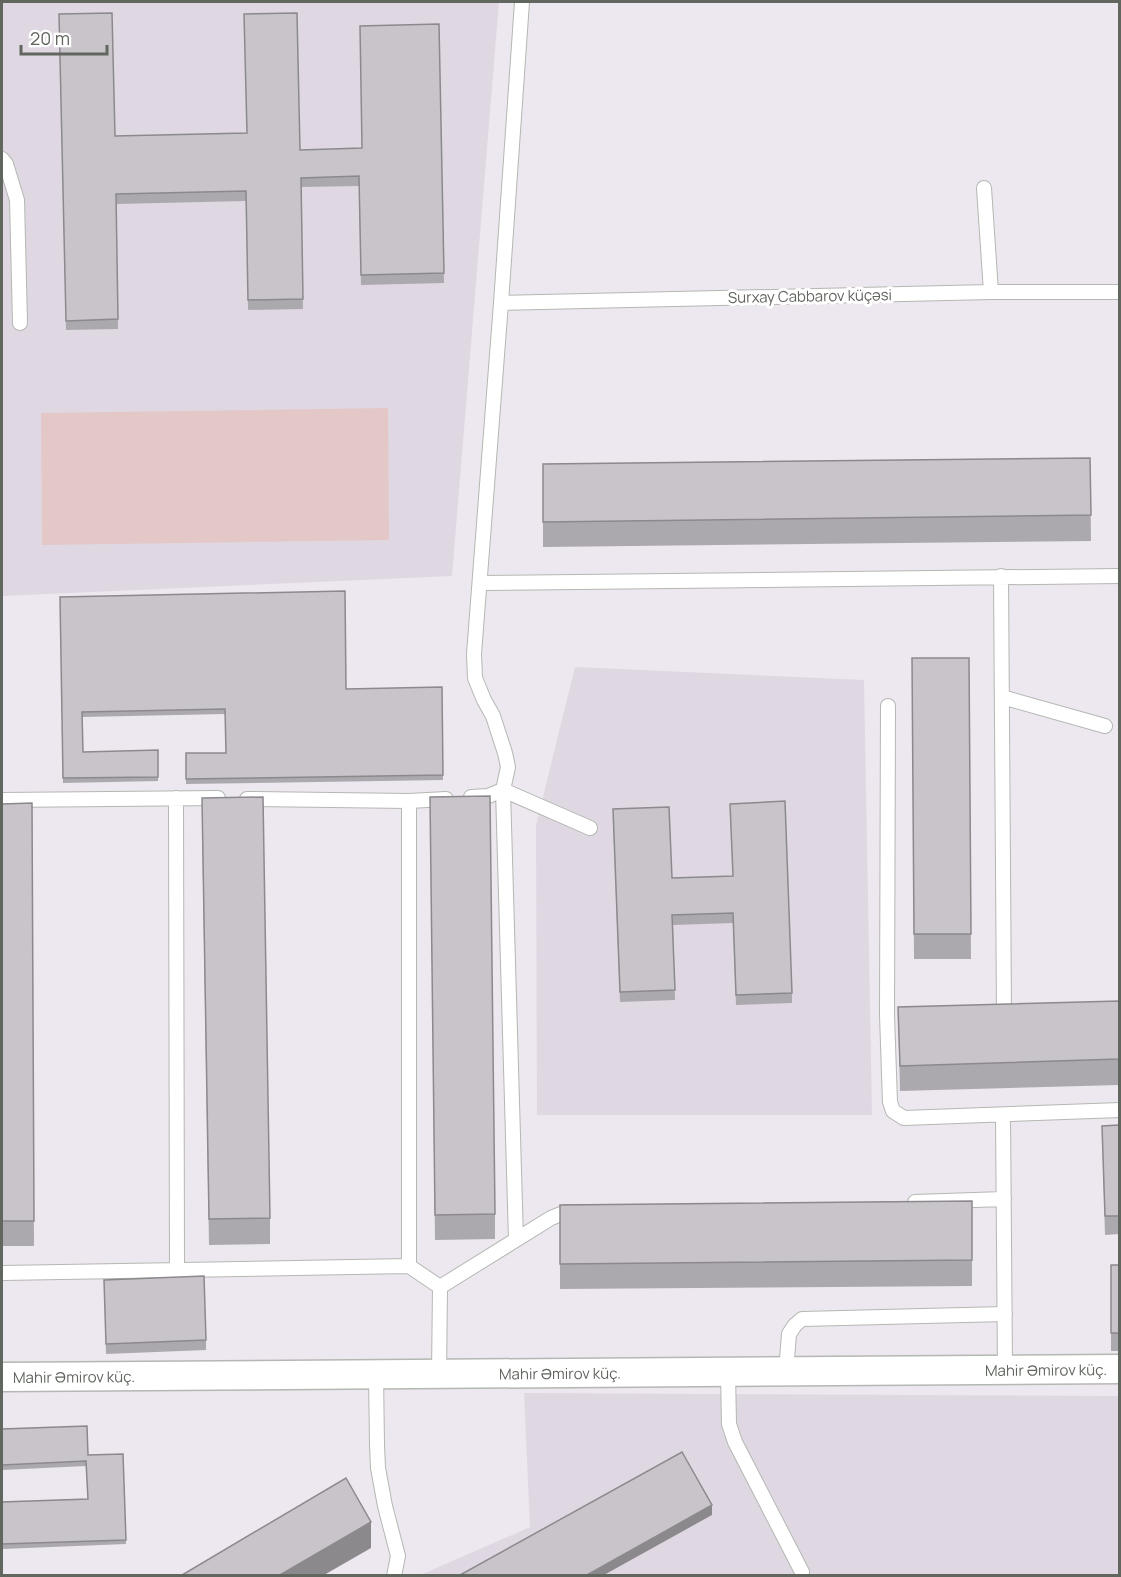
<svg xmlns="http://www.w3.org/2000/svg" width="1121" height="1577" font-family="Manrope,sans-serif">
<rect width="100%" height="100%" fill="#ede7ef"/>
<!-- education -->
<path fill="#dfd8e2" d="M 2,2 L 499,2 L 452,576 L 2,596 Z
M 575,667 L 864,680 L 872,1115 L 537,1115 L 536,825 Z
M 524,1393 L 1119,1396 L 1119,1575 L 418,1576 L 530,1527 Z"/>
<!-- green -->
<path fill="#e3c8c7" d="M 388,408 L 389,540 L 42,545 L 41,413 Z"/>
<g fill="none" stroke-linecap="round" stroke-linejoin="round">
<!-- service casing -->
<g stroke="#b4b8b2" stroke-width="16">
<path id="service" d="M 2,159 L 6,164 L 17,200 L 20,323
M 984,188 L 991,292
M 501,303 L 991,292 L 1120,292
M 1001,576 L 1004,1013
M 480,583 L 1120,576
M 1002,697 L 1105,726
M 888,706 L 887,1015 L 890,1102 L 893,1111 L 904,1118 L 1120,1110
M 471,797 L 488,796 L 503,790 L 590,828
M 176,798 L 177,1269
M 247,799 L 409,801 L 446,799
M 2,800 L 218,798
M 1003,1115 L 1005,1370
M 915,1202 L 1004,1199
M 516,1240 L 503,790 L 508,767 L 505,753 L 493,716 L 484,700 L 475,678 L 474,654 L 501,303 L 522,2
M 409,1266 L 409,801
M 2,1273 L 409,1266 L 440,1287 L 551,1218 L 566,1212 L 578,1212
M 786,1372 L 789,1334 L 795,1325 L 802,1319 L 1005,1314
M 728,1373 L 729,1424 L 735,1442 L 802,1572
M 376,1374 L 377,1445 L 378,1468 L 385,1506 L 398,1556 L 394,1576
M 439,1374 L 440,1287"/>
</g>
<!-- minor casing -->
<g stroke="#b4b8b2" stroke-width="31">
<g id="minor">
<path id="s1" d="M 2,1377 L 1120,1369"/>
</g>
</g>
<!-- service -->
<use href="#service" stroke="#fff" stroke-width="14"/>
<!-- minor -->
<use href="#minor" stroke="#fff" stroke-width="28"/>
</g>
<!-- wall -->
<path fill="#aca9ae" d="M 59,14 L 115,136 L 300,150 L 362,148 L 439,24 L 444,283 L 361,285 L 359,186 L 301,187 L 303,309 L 248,310 L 246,201 L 116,204 L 118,329 L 66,330 Z
M 1090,458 L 1091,541 L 543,547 L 543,464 Z
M 60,597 L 346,689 L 442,687 L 443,780 L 186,784 L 186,753 L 226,753 L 225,714 L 82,717 L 83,752 L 158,750 L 158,781 L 63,783 Z
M 912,658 L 969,658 L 971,959 L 914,959 Z
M 430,797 L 495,1214 L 495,1239 L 435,1240 Z
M 32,803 L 34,1246 L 2,1246 L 2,804 Z
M 613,819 L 672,878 L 733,876 L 792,993 L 792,1003 L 736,1005 L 733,923 L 673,925 L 675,1000 L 620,1002 Z
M 202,824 L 270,1218 L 270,1244 L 209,1245 Z
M 1119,1001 L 1119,1085 L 900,1091 L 898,1007 Z
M 1119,1125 L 1119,1234 L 1105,1235 L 1102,1126 Z
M 972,1201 L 972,1286 L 560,1289 L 560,1205 Z
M 1111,1265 L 1119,1265 L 1119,1351 L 1111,1351 Z
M 104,1280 L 206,1340 L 206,1350 L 106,1354 Z
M 2,1429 L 88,1455 L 123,1454 L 126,1544 L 2,1549 L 2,1502 L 88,1499 L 86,1466 L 2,1470 Z"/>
<!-- shaded-wall -->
<path fill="#8c898d" d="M 712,1505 L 712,1515 L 604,1575 L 587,1575 Z
M 371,1522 L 371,1548 L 324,1575 L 280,1575 Z"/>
<!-- building -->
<path fill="#c8c4ca" stroke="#8c898d" stroke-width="1.5" d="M 112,13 L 115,136 L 247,133 L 244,14 L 297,13 L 300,150 L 362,148 L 360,26 L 439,24 L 444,273 L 361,275 L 359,176 L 301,178 L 303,299 L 248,300 L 246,191 L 116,194 L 118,319 L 66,321 L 59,14 Z
M 1090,458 L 1091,515 L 543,522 L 543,464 Z
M 345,591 L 346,689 L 442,687 L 443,775 L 186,779 L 186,753 L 226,753 L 225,709 L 82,712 L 83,752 L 158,750 L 158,777 L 63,778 L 60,597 Z
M 912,658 L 969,658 L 971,934 L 914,934 Z
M 490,796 L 495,1214 L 435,1215 L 430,797 Z
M 263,797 L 270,1218 L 209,1219 L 202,798 Z
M 785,801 L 792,993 L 736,995 L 733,913 L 672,915 L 675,990 L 620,992 L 613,809 L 669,807 L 672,878 L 733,876 L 730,804 Z
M 32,803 L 34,1221 L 2,1221 L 2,804 Z
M 1119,1001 L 1119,1059 L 900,1066 L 898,1007 Z
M 1119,1125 L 1119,1216 L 1105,1216 L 1102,1126 Z
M 972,1201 L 972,1260 L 560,1264 L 560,1205 Z
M 1111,1265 L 1119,1265 L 1119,1333 L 1111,1333 Z
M 204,1276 L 206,1340 L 106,1344 L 104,1280 Z
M 87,1426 L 88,1455 L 123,1454 L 126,1540 L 2,1544 L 2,1502 L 88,1499 L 86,1461 L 2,1465 L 2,1429 Z
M 682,1452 L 712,1505 L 587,1575 L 460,1575 Z
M 346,1478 L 371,1522 L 280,1575 L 182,1575 Z"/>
<g text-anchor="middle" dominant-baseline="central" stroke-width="6" stroke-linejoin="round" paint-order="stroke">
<!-- street labels -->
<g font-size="15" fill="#61665f" stroke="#fff">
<text transform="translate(810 296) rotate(-1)">Surxay Cabbarov küçəsi</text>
<text stroke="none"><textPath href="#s1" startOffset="1044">Mahir Əmirov küç.</textPath></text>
<text stroke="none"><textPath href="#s1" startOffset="558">Mahir Əmirov küç.</textPath></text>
<text stroke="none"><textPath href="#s1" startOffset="72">Mahir Əmirov küç.</textPath></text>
</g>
</g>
<!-- border -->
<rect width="1121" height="1577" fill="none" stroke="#61665f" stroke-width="6"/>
<!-- scale -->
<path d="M21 45v9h86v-9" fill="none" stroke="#61665f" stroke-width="3"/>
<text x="30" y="45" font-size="18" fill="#61665f" stroke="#ffffff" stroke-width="4.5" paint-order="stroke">20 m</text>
</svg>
